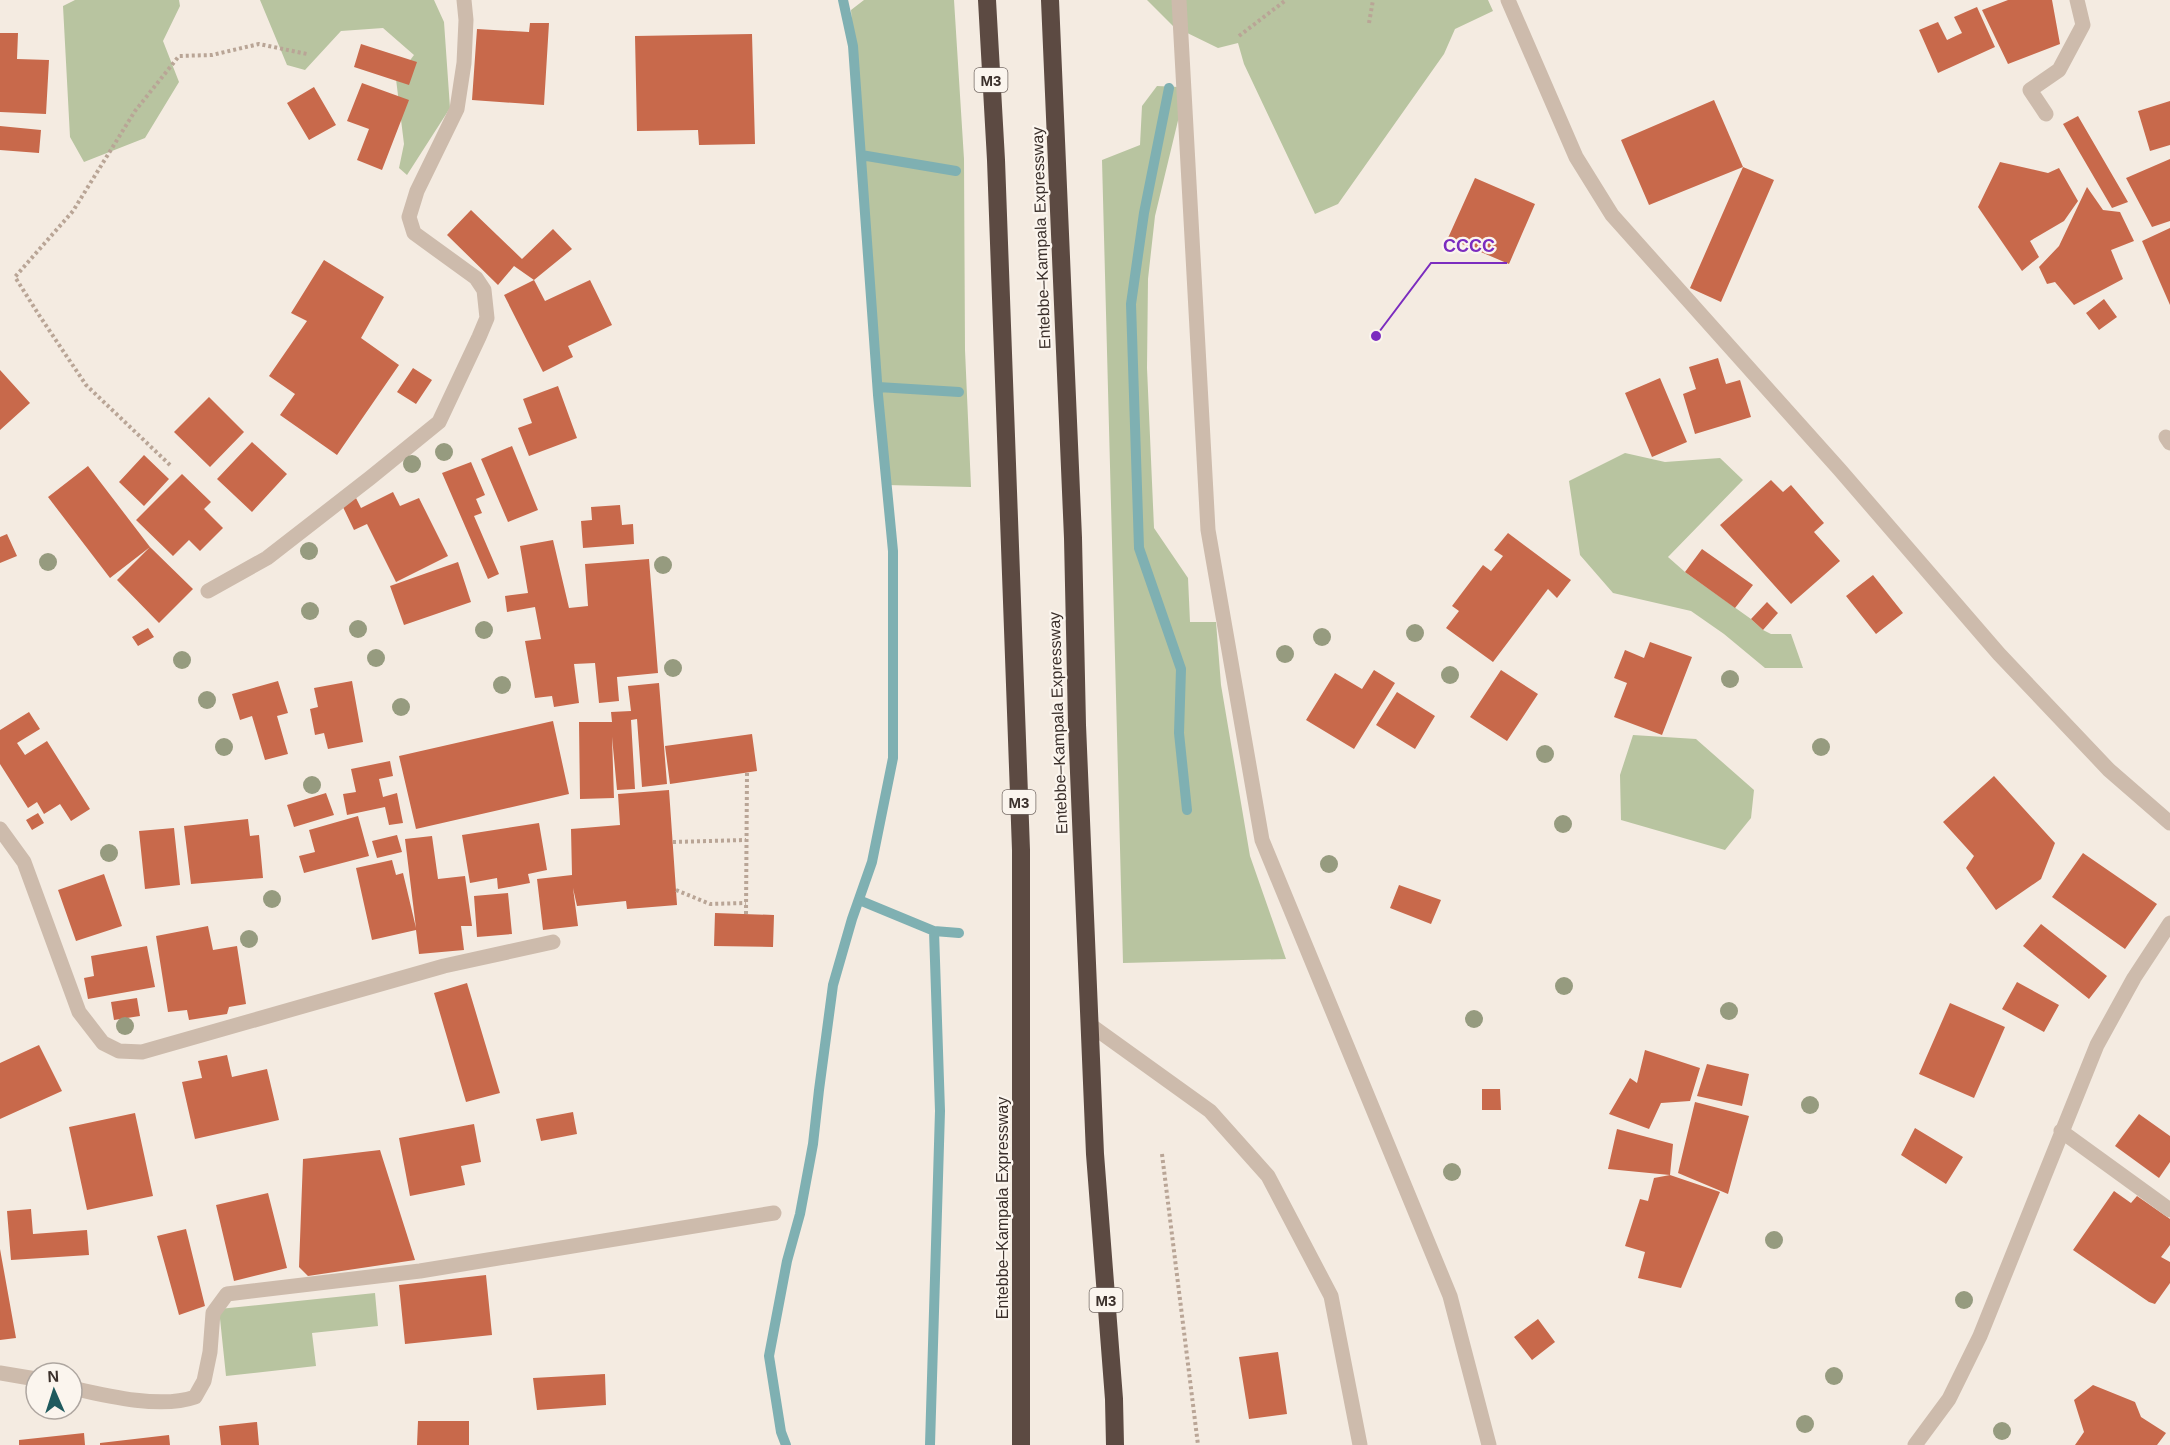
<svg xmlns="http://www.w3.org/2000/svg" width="2170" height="1445" font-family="Helvetica,sans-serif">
<rect width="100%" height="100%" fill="#f4ebe1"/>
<!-- green -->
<path fill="#b8c4a0" d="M 75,0 L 179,0 L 180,6 L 163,41 L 179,82 L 145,138 L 84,162 L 70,137 L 63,6 Z
M 260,0 L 434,0 L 444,22 L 450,108 L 407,175 L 399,168 L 404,144 L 396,79 L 414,55 L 383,28 L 341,31 L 305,70 L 287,65 Z
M 864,0 L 954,0 L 964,159 L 965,350 L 971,487 L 886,485 L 851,10 Z
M 1147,0 L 1488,0 L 1493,11 L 1455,29 L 1444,54 L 1338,204 L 1315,214 L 1244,64 L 1238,43 L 1218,48 L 1173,26 Z
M 1157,86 L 1179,87 L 1182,104 L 1155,216 L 1148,279 L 1147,368 L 1154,528 L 1188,578 L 1190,622 L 1216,622 L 1221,685 L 1250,856 L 1286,959 L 1123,963 L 1102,160 L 1140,145 L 1142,106 Z
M 1625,453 L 1665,462 L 1720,458 L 1743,480 L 1668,557 L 1685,572 L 1751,619 L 1763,630 L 1771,634 L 1791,634 L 1803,668 L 1765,668 L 1724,634 L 1691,611 L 1613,593 L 1580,555 L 1569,481 Z
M 1633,735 L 1696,739 L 1754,790 L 1751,818 L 1725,850 L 1621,820 L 1620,775 Z
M 375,1293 L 378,1326 L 312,1333 L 316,1366 L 226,1376 L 219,1309 Z"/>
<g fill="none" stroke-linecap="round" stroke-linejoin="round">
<!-- stream -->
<path stroke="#7fb0b2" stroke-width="10" d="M 1169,88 L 1144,213 L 1131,304 L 1139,548 L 1181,669 L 1179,733 L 1187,810
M 861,155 L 956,171
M 878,387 L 959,392
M 859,900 L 934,931 L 959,933
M 786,1445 L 781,1432 L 769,1356 L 787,1261 L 800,1214 L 813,1144 L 819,1090 L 833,985 L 852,919 L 872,862 L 893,758 L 893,551 L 878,395 L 853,46 L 843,0
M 930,1445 L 940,1111 L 934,931"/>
</g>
<!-- building -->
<path fill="#c8694b" d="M 2008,0 L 2052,0 L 2060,44 L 2008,64 L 1982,10 Z
M 1977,7 L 1995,47 L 1938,73 L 1919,30 L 1938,22 L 1947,40 L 1962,33 L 1954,17 Z
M 530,23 L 549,23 L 544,105 L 472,100 L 477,29 L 529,32 Z
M 0,33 L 18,33 L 17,59 L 49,60 L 46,114 L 0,112 Z
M 752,34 L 755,144 L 699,145 L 698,130 L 637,131 L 635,36 Z
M 361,44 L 417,62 L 409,85 L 354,67 Z
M 362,83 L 409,100 L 382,170 L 357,160 L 369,129 L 347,121 Z
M 314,87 L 336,125 L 309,140 L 287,103 Z
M 1714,100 L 1743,167 L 1649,205 L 1621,140 Z
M 2170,101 L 2170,145 L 2150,151 L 2138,111 Z
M 2078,116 L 2128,202 L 2112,208 L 2063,124 Z
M 0,126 L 41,130 L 39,153 L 0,150 Z
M 2170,159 L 2170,221 L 2152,227 L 2126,178 Z
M 2000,162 L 2048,173 L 2059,168 L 2078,201 L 2064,221 L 2030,241 L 2039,257 L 2022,271 L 1978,207 Z
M 1743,167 L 1774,180 L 1721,302 L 1690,288 Z
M 1475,178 L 1535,204 L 1509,264 L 1448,238 Z
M 2087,187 L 2103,210 L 2120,212 L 2134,241 L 2111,250 L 2123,279 L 2074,305 L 2055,282 L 2047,284 L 2039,267 L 2059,246 Z
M 471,210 L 522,259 L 553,229 L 572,249 L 534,280 L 514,266 L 498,285 L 447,235 Z
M 2170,228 L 2170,305 L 2142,241 Z
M 324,260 L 384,297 L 361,338 L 399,365 L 337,455 L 280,415 L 295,394 L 269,376 L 307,321 L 291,313 Z
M 534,280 L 545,301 L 590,280 L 612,325 L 568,346 L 573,357 L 543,372 L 504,295 Z
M 2104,299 L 2117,317 L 2099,330 L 2086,313 Z
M 1718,358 L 1726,384 L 1740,380 L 1751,417 L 1695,434 L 1683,394 L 1696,389 L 1689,367 Z
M 413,368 L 432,380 L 416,404 L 397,392 Z
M 0,370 L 30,403 L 0,430 Z
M 1660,378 L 1687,442 L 1652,457 L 1625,393 Z
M 558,386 L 577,438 L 529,456 L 518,428 L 532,423 L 523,399 Z
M 209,397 L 244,432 L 210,467 L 174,432 Z
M 252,442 L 287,474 L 252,512 L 217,479 Z
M 512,446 L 538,510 L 508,522 L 481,459 Z
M 144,455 L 169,479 L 144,506 L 119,482 Z
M 471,462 L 485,495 L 476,499 L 482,513 L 474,516 L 499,574 L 488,579 L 442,473 Z
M 88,466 L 150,547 L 110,578 L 48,497 Z
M 182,474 L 211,502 L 204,509 L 223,528 L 200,551 L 189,540 L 173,556 L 136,520 Z
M 1771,480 L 1783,492 L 1791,485 L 1824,523 L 1814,532 L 1840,561 L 1791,604 L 1720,525 Z
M 393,492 L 400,506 L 419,498 L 448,556 L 396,582 L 367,524 L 354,530 L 342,505 L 356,498 L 361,508 Z
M 620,505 L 622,525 L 633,524 L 634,544 L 583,548 L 581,521 L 592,520 L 591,507 Z
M 1508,533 L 1571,580 L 1557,598 L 1548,589 L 1493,662 L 1446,628 L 1459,611 L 1452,606 L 1483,565 L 1491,571 L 1503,556 L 1494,550 Z
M 7,534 L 17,556 L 0,563 L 0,537 Z
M 553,540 L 569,608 L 588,606 L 585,564 L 649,559 L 658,673 L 617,677 L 619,701 L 599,703 L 595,663 L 574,664 L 579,703 L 554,707 L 552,696 L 535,698 L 525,641 L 541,639 L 535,607 L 507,612 L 505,596 L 528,593 L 520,546 Z
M 150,547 L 193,589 L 159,623 L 117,580 Z
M 1702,549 L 1753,585 L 1735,608 L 1685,572 Z
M 458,562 L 471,602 L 404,625 L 390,586 Z
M 1873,575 L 1903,613 L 1876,634 L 1846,596 Z
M 1767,602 L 1778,613 L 1763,630 L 1751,619 Z
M 148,628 L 154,637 L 138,646 L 132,637 Z
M 1650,642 L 1692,657 L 1662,735 L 1614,717 L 1627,683 L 1614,678 L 1625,650 L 1644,658 Z
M 1374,670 L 1395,683 L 1354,749 L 1306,720 L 1335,673 L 1362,689 Z
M 1501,670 L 1538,694 L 1507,741 L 1470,717 Z
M 278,681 L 288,713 L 277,716 L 288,754 L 265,760 L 252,716 L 240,720 L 232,694 Z
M 352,681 L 363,742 L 328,749 L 324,733 L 315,735 L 310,709 L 318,707 L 314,688 Z
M 659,683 L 667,784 L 642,787 L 637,719 L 631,720 L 635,789 L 617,790 L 612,737 L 614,798 L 580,799 L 579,722 L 612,722 L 611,712 L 631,711 L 628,686 Z
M 1397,692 L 1435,716 L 1415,749 L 1376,725 Z
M 29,712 L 40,729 L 17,743 L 25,755 L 47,741 L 90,809 L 71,821 L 60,804 L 44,814 L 37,802 L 28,808 L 0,764 L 0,730 Z
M 553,721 L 569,794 L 416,829 L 399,756 Z
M 752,734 L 757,771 L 670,784 L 665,746 Z
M 390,761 L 393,776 L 379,779 L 383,797 L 397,793 L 403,823 L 389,825 L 385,807 L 347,815 L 343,794 L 356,792 L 351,769 Z
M 1994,776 L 2055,843 L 2041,879 L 1996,910 L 1966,868 L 1974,856 L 1943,822 Z
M 669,790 L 677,905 L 627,909 L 626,901 L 577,906 L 573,888 L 578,926 L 543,930 L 537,879 L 572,875 L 571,829 L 620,825 L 618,794 Z
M 326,793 L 334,815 L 294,827 L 287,805 Z
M 38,813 L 44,823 L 32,830 L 26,820 Z
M 358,816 L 369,856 L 304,873 L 299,856 L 315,852 L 309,830 Z
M 248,819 L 250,836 L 259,835 L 263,878 L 191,884 L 184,826 Z
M 539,823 L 547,870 L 528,874 L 530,883 L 498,889 L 497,878 L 470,883 L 462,835 Z
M 174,828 L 180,885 L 145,889 L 139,831 Z
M 397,835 L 402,852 L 377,858 L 372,841 Z
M 432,836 L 438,879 L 465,876 L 472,926 L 461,926 L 464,950 L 419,954 L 416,930 L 372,940 L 356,868 L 392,860 L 396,875 L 403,873 L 416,928 L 405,839 Z
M 2083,853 L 2157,904 L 2125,949 L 2052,897 Z
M 104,874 L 122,926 L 76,941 L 58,890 Z
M 1399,885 L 1441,900 L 1431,924 L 1390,908 Z
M 508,893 L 512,934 L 477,937 L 474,896 Z
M 715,913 L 774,915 L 773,947 L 714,946 Z
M 2041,924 L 2107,976 L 2089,999 L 2023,946 Z
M 208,926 L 213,950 L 237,946 L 246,1004 L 229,1007 L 227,1014 L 189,1020 L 187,1010 L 168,1012 L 156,936 Z
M 147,946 L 155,987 L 88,999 L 84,978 L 94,976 L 91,956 Z
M 2017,982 L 2059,1005 L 2044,1032 L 2002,1009 Z
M 467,983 L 500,1093 L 466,1102 L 434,993 Z
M 137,998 L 140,1016 L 114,1020 L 111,1002 Z
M 1950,1003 L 2005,1027 L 1974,1098 L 1919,1074 Z
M 39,1045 L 62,1091 L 0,1119 L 0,1063 Z
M 1645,1050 L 1700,1068 L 1690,1101 L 1661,1103 L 1649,1129 L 1609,1114 L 1630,1078 L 1637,1083 Z
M 227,1055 L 232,1077 L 267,1069 L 279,1120 L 195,1139 L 182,1082 L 202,1078 L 198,1061 Z
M 1707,1064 L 1749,1074 L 1742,1106 L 1697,1096 Z
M 1482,1089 L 1500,1089 L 1501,1110 L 1482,1110 Z
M 1695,1102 L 1749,1116 L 1728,1194 L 1678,1173 Z
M 573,1112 L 577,1134 L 541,1141 L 536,1119 Z
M 135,1113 L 153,1196 L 87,1210 L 69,1127 Z
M 2139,1114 L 2170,1136 L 2170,1162 L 2159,1178 L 2115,1146 Z
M 474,1124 L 481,1162 L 461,1166 L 465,1185 L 410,1196 L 399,1138 Z
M 1915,1128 L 1963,1157 L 1946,1184 L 1901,1155 Z
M 1617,1129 L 1673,1144 L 1670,1175 L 1608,1169 Z
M 380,1150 L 415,1260 L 308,1276 L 299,1267 L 303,1159 Z
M 1670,1175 L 1720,1192 L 1681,1288 L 1638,1278 L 1645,1252 L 1625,1246 L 1640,1199 L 1648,1201 L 1654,1178 Z
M 2114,1191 L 2131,1203 L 2137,1196 L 2170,1219 L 2170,1245 L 2161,1257 L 2170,1262 L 2170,1283 L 2155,1304 L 2149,1302 L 2073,1250 Z
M 268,1193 L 287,1268 L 234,1281 L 216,1205 Z
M 31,1209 L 33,1234 L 87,1230 L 89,1255 L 11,1260 L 7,1211 Z
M 186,1229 L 205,1306 L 179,1315 L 157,1236 Z
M 0,1249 L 16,1338 L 0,1340 Z
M 486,1275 L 492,1335 L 405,1344 L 399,1285 Z
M 1538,1319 L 1555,1342 L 1532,1360 L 1514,1337 Z
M 1278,1352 L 1287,1414 L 1249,1419 L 1239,1357 Z
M 605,1374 L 606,1405 L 537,1410 L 533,1378 Z
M 2093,1385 L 2135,1402 L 2141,1417 L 2166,1433 L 2157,1445 L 2075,1445 L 2084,1432 L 2074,1400 Z
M 418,1421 L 469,1421 L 469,1445 L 417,1445 Z
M 257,1422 L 259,1445 L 221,1445 L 219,1426 Z
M 84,1433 L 85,1445 L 19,1445 L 19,1440 Z
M 169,1435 L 170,1445 L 100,1445 L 100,1443 Z"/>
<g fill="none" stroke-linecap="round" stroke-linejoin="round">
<!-- path -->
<path stroke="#b9a596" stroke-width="4" stroke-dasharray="3 3" stroke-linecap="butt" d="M 1369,23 L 1373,0
M 1239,36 L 1286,0
M 170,465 L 86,385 L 39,315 L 15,277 L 73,211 L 135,111 L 179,56 L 212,55 L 259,44 L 307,54
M 673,842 L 746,840
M 676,890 L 710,904 L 746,903
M 746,914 L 747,773
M 1162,1154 L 1198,1445"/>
<!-- service -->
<path stroke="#cdbbac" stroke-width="15" d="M 1179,0 L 1208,530 L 1262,840 L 1450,1296 L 1489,1445
M 1089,1024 L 1210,1111 L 1268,1176 L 1331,1296 L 1360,1445"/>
<!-- minor -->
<path stroke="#cdbbac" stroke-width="15" d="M 1508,0 L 1576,157 L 1612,215 L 1840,470 L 1999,654 L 2109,770 L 2170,823
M 2046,114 L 2030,90 L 2059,70 L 2083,25 L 2077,0
M 2166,437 L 2170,443
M 208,591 L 267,558 L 370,478 L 439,422 L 479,337 L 487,318 L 484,290 L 476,278 L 414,233 L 409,217 L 417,191 L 457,109 L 464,63 L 466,20 L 464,0
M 0,829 L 24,862 L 79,1012 L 103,1043 L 119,1051 L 142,1052 L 444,966 L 553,942
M 2061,1131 L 2170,1210
M 0,1373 L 36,1379
M 72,1388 C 107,1396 161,1409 195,1397 L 204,1381 L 210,1352 L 213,1313 L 227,1294 L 420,1271 L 774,1213
M 1915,1445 L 1949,1399 L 1980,1336 L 2097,1045 L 2134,978 L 2170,923"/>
<!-- motorway -->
<path stroke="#5c4a42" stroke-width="18" d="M 987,0 L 996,160 L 1021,850 L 1021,1445
M 1050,0 L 1073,538 L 1077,725 L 1095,1154 L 1114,1399 L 1115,1445"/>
</g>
<!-- trees -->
<g fill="#969b7f">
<circle cx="444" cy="452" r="9"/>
<circle cx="412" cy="464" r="9"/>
<circle cx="309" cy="551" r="9"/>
<circle cx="48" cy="562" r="9"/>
<circle cx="663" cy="565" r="9"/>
<circle cx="310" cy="611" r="9"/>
<circle cx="358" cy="629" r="9"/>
<circle cx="484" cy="630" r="9"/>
<circle cx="1415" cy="633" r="9"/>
<circle cx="1322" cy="637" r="9"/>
<circle cx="1285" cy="654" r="9"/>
<circle cx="376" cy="658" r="9"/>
<circle cx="182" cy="660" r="9"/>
<circle cx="673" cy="668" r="9"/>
<circle cx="1450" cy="675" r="9"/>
<circle cx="1730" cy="679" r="9"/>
<circle cx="502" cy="685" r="9"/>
<circle cx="207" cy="700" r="9"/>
<circle cx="401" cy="707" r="9"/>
<circle cx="224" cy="747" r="9"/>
<circle cx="1821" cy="747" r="9"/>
<circle cx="1545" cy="754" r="9"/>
<circle cx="312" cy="785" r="9"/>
<circle cx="1563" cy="824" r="9"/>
<circle cx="109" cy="853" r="9"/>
<circle cx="1329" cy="864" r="9"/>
<circle cx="272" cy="899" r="9"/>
<circle cx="249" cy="939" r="9"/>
<circle cx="1564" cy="986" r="9"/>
<circle cx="1729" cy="1011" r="9"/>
<circle cx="1474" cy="1019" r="9"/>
<circle cx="125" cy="1026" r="9"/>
<circle cx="1810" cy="1105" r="9"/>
<circle cx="1452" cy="1172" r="9"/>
<circle cx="1774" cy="1240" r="9"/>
<circle cx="1964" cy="1300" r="9"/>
<circle cx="1834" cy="1376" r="9"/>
<circle cx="1805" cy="1424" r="9"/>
<circle cx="2002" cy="1431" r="9"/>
</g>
<g text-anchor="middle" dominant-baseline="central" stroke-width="4.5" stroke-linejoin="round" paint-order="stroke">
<!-- shield labels -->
<g fill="#fbf5ee" stroke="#756b66" stroke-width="1.5">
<rect x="974.5" y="68" width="33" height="24" rx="4.5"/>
<rect x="1002.5" y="790" width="33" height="24" rx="4.5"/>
<rect x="1089.5" y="1288" width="33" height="24" rx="4.5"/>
</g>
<g font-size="15" font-weight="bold" fill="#3b302b">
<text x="991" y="80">M3</text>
<text x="1019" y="802">M3</text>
<text x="1106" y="1300">M3</text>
</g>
<!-- street labels -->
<g font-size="16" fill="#3b302b" stroke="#fbf5ee">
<text transform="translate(1041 238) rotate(-92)">Entebbe–Kampala Expressway</text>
<text transform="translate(1058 723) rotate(-92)">Entebbe–Kampala Expressway</text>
<text transform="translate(1002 1208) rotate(-90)">Entebbe–Kampala Expressway</text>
</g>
</g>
<!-- callouts -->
<path fill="none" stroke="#7b2cbf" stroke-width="2" d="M1376 336L1431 263H1507"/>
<circle fill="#7b2cbf" stroke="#fbf5ee" stroke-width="2" cx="1376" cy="336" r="6"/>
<g font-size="18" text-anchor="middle" font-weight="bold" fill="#7b2cbf" stroke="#fbf5ee" stroke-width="4.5" stroke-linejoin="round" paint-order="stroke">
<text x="1469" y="252">CCCC</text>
</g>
<!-- north arrow -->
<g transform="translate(54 1391) rotate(357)"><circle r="28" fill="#fbf5ee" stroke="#aea6a0" stroke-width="1.5"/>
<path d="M0-4.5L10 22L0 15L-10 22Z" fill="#1f5a5e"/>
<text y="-9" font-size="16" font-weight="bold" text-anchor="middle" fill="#3b302b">N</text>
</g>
</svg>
